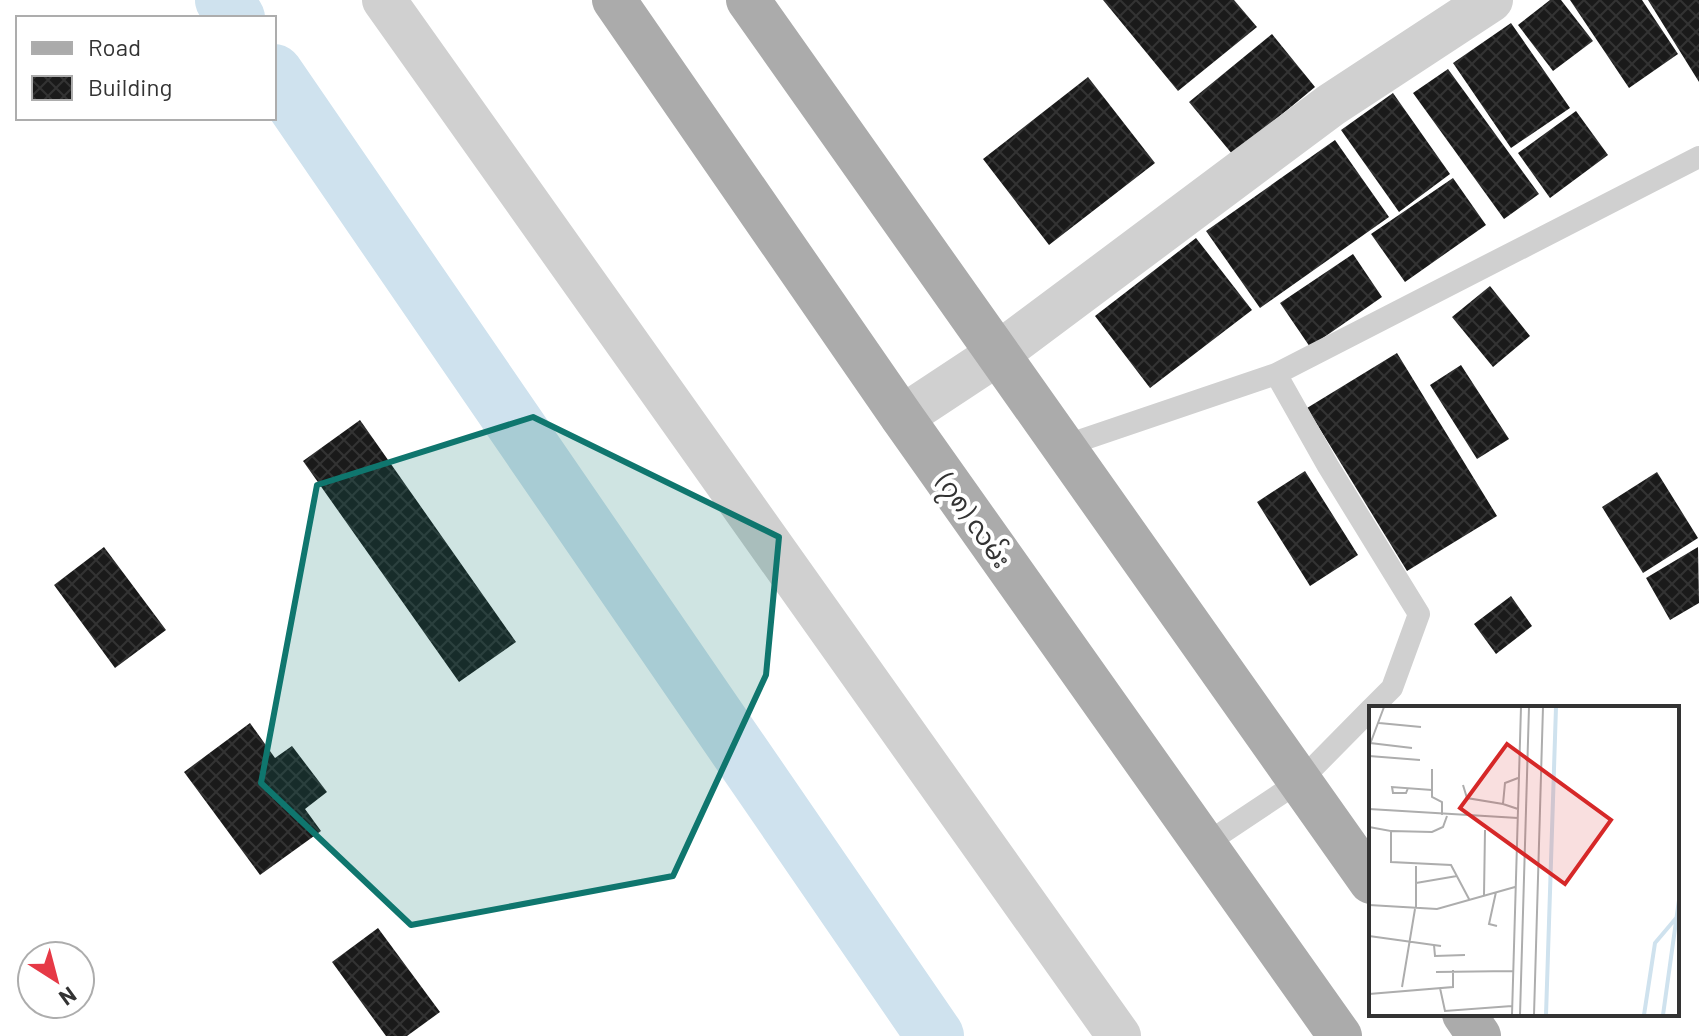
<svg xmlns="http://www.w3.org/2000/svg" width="1699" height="1036" font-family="Barlow,'Noto Sans Myanmar',sans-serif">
<defs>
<pattern id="building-cross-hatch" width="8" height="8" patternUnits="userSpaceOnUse" patternTransform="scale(2)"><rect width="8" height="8" fill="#1a1a1a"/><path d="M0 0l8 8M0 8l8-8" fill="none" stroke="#333"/></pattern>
</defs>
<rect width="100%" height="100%" fill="#fff"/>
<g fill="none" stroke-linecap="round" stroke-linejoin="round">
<!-- canal -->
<path stroke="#cfe2ee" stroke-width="58" d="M 224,0 L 236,18
M 274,73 L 935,1036"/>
</g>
<!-- building -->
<path fill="url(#building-cross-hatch)" d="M 1103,0 L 1234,0 L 1257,27 L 1178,91 Z
M 1550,0 L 1561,0 L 1593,41 L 1553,71 L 1518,25 Z
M 1570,0 L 1642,0 L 1678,54 L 1629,88 Z
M 1648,0 L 1699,0 L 1699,82 Z
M 1511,23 L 1570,108 L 1511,148 L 1453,63 Z
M 1272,34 L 1315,87 L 1233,155 L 1189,102 Z
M 1448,69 L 1539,194 L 1504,219 L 1413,93 Z
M 1088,77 L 1155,163 L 1049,245 L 983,159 Z
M 1393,93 L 1450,174 L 1399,212 L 1341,130 Z
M 1576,111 L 1608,155 L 1550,198 L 1518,153 Z
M 1335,140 L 1389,217 L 1260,308 L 1206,231 Z
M 1453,178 L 1486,225 L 1405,282 L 1371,234 Z
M 1196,238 L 1252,310 L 1150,388 L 1095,316 Z
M 1353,254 L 1382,297 L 1310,347 L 1280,303 Z
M 1490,286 L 1530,336 L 1493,367 L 1452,317 Z
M 1397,353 L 1497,516 L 1407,571 L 1307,408 Z
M 1461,365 L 1509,439 L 1477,459 L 1430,385 Z
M 360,420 L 516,642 L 459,682 L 303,461 Z
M 1305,471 L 1358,555 L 1310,586 L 1257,502 Z
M 1657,472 L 1698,538 L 1643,573 L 1602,507 Z
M 104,547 L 166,630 L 115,668 L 54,585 Z
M 1698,547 L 1699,603 L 1670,620 L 1646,578 Z
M 1511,596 L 1532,626 L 1496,654 L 1474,624 Z
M 250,723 L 275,758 L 292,746 L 327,792 L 305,809 L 321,831 L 260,875 L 184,772 Z
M 378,928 L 440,1012 L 407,1036 L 386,1036 L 332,962 Z"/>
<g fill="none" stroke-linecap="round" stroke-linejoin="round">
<!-- lane -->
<path stroke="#d0d0d0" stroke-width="22" d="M 1276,374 L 1699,157
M 1064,446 L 1276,374 L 1328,466 L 1419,614 L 1392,688 L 1372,708
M 1204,845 L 1300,781 L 1371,709"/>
<!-- street -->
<path stroke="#d0d0d0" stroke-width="44" d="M 384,0 L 1119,1036
M 902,417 L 999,353 L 1331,105 L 1491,0"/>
<!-- primary -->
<path stroke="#ababab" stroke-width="44" d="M 614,0 L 902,417 L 1340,1036
M 748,0 L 1371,882
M 1464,1014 L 1479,1036"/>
</g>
<!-- marked area -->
<path fill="#0f766e" fill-opacity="0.2" stroke="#0f766e" stroke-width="6" stroke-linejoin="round" d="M 533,417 L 779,537 L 766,675 L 673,876 L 411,925 L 261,783 L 317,485 Z"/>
<g text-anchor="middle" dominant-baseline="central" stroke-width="8" stroke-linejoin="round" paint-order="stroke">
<!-- street labels -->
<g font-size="26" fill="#333" stroke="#fff">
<text transform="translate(975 520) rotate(55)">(၇၈) လမ်း</text>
</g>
</g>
<!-- overview -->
<g transform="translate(1369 706)">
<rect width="310" height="310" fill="#fff"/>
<path fill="none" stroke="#cfe2ee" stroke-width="4" d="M 177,309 L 187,1M 275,309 L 286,237 L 308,211M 294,309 L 310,194"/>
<path fill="none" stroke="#adadad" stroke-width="2" d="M 10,17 L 52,21M 1,37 L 43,42M 0,41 L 15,1M 0,50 L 51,54M 63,63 L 63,91 L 73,96 L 73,109M 94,79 L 98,92 L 134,98M 39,82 L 37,87 L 24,87 L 23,81 L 63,84M 0,103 L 149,112M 149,103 L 134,98 L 136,77 L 149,72M 0,121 L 22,125 L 22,156 L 82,159 L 100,193M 22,125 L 63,126 L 74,121 L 78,110M 47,177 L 88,170M 127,186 L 120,218 L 128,220M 115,189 L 116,124M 0,199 L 68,203 L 146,181M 47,202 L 47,160M 0,230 L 72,240M 65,239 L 66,250 L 96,249M 67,266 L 144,265M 33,281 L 46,203M 71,282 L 76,305 L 143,300M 0,288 L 84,281 L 84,264M 143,309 L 152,1M 151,309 L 160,1M 165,309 L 174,1"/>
<path fill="#d62828" fill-opacity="0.15" stroke="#d62828" stroke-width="4" d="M 138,38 L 242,114 L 196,178 L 91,102 Z"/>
<rect width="310" height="310" fill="none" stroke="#333" stroke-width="4"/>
</g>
<!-- legend -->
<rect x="16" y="16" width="260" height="104" fill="#ffffff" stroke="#adadad" stroke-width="2"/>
<rect x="32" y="42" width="40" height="12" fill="#ababab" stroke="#adadad" stroke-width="2"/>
<text x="88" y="56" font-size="24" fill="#333333">Road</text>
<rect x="32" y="76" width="40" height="24" fill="url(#building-cross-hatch)" stroke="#adadad" stroke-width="2"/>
<text x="88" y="96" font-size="24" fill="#333333">Building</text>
<!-- north arrow -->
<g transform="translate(56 980) rotate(144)"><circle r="38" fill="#ffffff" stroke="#adadad" stroke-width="2"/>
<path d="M0-6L14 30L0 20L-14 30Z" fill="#e63946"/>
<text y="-12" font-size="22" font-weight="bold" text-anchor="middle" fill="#333333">N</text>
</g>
</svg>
